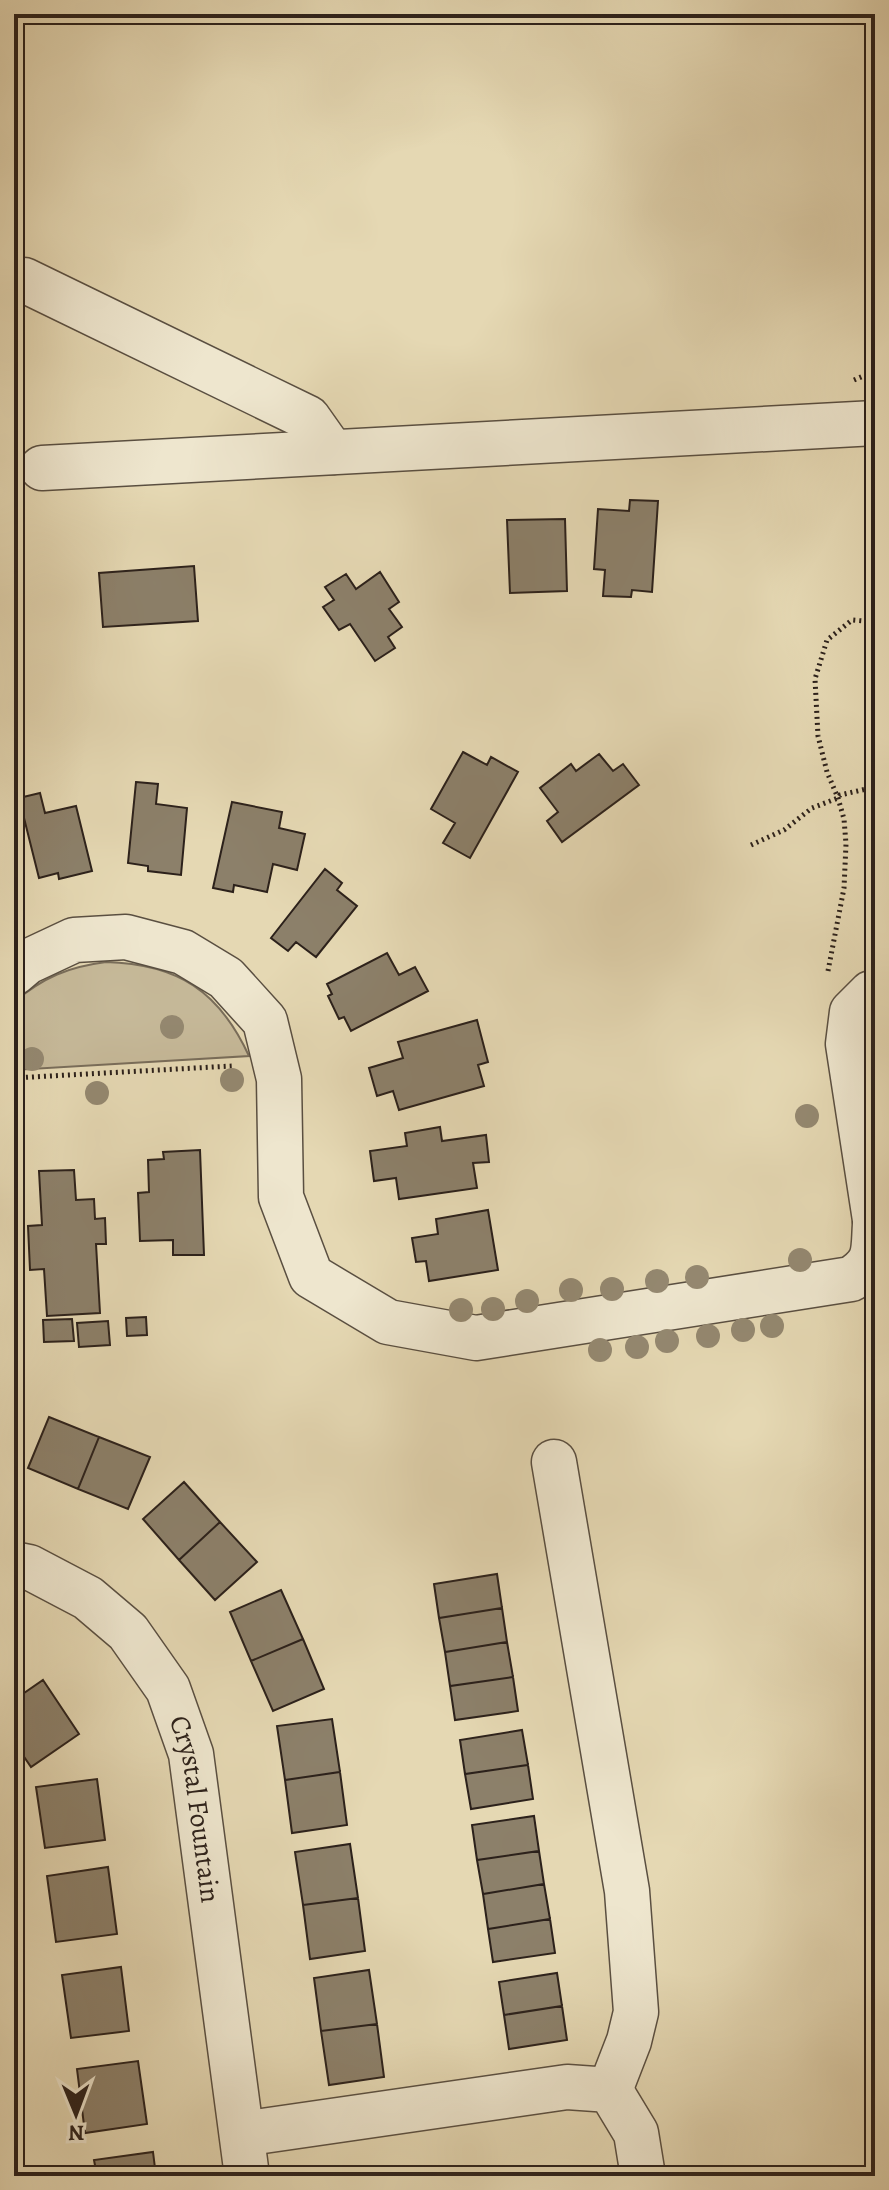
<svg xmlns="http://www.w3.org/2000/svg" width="889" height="2190" font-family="Alegreya,serif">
<rect width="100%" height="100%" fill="#e5d8b3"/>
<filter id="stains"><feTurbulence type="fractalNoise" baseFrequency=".0025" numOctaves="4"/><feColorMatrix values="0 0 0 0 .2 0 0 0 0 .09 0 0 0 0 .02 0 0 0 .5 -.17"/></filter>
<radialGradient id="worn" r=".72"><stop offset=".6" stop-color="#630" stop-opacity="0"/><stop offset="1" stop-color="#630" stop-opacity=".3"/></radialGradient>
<!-- green -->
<path fill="#c6b999" stroke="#796d5a" stroke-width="2" d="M 106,962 C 178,964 219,991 249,1056 L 14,1070 L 14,1002 C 44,977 68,967 106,962 Z"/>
<!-- building -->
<path fill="#8c806a" stroke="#2c211b" stroke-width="2" d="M 630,500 L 658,501 L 652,592 L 632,590 L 631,597 L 603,596 L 605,570 L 594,569 L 598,509 L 629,511 Z
M 565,519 L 567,591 L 510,593 L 507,520 Z
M 194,566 L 198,621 L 103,627 L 99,573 Z
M 380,572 L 399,602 L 389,609 L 402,627 L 388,637 L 395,648 L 375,661 L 350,624 L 339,630 L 323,607 L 334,600 L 325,587 L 346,574 L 356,589 Z
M 463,752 L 487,765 L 491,757 L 518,772 L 470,858 L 443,843 L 455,823 L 431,809 Z
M 599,754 L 613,771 L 623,764 L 639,785 L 562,842 L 547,821 L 558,812 L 540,788 L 571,764 L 576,771 Z
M 136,782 L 158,784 L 156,804 L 187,808 L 181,875 L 148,871 L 148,866 L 128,863 Z
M 40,793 L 45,813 L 76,806 L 92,871 L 59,879 L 58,873 L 39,878 L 19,798 Z
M 232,802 L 282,812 L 279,828 L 305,834 L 297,870 L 273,864 L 267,892 L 234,885 L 233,892 L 213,888 Z
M 325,869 L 342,883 L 337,890 L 357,906 L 316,957 L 296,942 L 288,951 L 271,938 Z
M 387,953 L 399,975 L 415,967 L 428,991 L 351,1031 L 344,1017 L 339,1019 L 328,996 L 332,994 L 327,984 Z
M 477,1020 L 488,1062 L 478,1065 L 484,1086 L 399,1110 L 393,1091 L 377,1096 L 369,1068 L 403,1058 L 398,1042 Z
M 440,1127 L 442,1141 L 486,1135 L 489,1162 L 473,1163 L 477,1188 L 399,1199 L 396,1178 L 374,1181 L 370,1151 L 407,1146 L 405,1133 Z
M 200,1150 L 204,1255 L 173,1255 L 173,1240 L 140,1241 L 138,1193 L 149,1192 L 148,1160 L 164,1159 L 163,1152 Z
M 74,1170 L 76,1200 L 94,1199 L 95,1219 L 105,1218 L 106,1244 L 96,1244 L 100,1313 L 47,1316 L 44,1269 L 30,1270 L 28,1226 L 42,1225 L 39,1171 Z
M 488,1210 L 498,1270 L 429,1281 L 426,1261 L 416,1262 L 412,1238 L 438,1234 L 436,1219 Z
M 146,1317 L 147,1335 L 127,1336 L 126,1318 Z
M 72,1319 L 74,1341 L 44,1342 L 43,1320 Z
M 108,1321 L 110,1345 L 79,1347 L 77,1323 Z
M 14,1411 L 18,1411 L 14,1467 Z
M 49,1417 L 99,1437 L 78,1489 L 28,1468 Z
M 99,1437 L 150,1457 L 128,1509 L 78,1489 Z
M 184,1482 L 220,1522 L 179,1560 L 143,1519 Z
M 220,1522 L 257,1562 L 215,1600 L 179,1560 Z
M 497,1574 L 502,1608 L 439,1618 L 434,1584 Z
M 281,1590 L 303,1639 L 251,1661 L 230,1612 Z
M 502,1608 L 507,1642 L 445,1652 L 439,1618 Z
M 303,1639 L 324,1689 L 273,1711 L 251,1661 Z
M 507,1642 L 513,1677 L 450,1686 L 445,1652 Z
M 513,1677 L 518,1711 L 455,1720 L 450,1686 Z
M 43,1680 L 79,1734 L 31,1767 L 14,1742 L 14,1700 Z
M 332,1719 L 340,1772 L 285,1780 L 277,1726 Z
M 522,1730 L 528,1765 L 465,1774 L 460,1740 Z
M 528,1765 L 533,1799 L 471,1809 L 465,1774 Z
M 340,1772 L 347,1825 L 292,1833 L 285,1780 Z
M 97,1779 L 105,1840 L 45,1848 L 36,1787 Z
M 534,1816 L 539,1851 L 477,1860 L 472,1825 Z
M 350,1844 L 358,1898 L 303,1905 L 295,1852 Z
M 539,1851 L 544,1884 L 483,1894 L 477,1860 Z
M 108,1867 L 117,1934 L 56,1942 L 47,1876 Z
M 544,1884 L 550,1919 L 488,1929 L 483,1894 Z
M 358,1898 L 365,1951 L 310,1959 L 303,1905 Z
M 550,1919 L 555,1953 L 493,1962 L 488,1929 Z
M 121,1967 L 129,2031 L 71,2038 L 62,1975 Z
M 369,1970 L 377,2024 L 321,2031 L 314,1978 Z
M 557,1973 L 562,2006 L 504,2015 L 499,1982 Z
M 562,2006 L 567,2040 L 509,2049 L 504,2015 Z
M 377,2024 L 384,2077 L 329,2085 L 321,2031 Z
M 138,2061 L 147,2124 L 85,2133 L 77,2069 Z
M 153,2152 L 156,2176 L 97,2176 L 94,2160 Z"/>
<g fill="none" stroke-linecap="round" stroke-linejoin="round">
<!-- street casing -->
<g stroke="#5a4f41" stroke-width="47">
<g id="street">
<path d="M 14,281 L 24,280 L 308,418 L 332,452"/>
<path d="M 42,468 L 875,423"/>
<path d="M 14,973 L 27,962 L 74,940 L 126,937 L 183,952 L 226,978 L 265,1021 L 279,1079 L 281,1197 L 311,1276 L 388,1322 L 476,1338 L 851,1279 C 877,1262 873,1252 875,1224"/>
<path d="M 875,992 L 871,993 L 852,1012 L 848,1044 L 875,1220"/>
<path d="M 554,1462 L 627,1891 L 636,2012 L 629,2041 L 610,2090"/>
<path id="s1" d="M 14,1564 L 29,1567 L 88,1598 L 128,1632 L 168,1689 L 191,1754 L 247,2176"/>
<path d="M 242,2134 L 567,2087 L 610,2090 L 636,2133 L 643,2176"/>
</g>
</g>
<!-- path -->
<path stroke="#2c211b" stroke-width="5" stroke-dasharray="2 4" stroke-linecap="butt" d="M 854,380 L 875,371
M 751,845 L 784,830 L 812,808 L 838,798 L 840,795 L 875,787
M 828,971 L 844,888 L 846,844 L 844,819 L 838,798 L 827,772 L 818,736 L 815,679 L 827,640 L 852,620 L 875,622
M 14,1078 L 232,1066"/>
<!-- street -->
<use href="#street" stroke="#eee6ce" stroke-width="44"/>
</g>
<!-- trees -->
<g fill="#948870">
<circle cx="172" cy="1027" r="12"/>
<circle cx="32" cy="1059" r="12"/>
<circle cx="232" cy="1080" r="12"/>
<circle cx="97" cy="1093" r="12"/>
<circle cx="807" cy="1116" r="12"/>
<circle cx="800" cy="1260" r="12"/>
<circle cx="697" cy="1277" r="12"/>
<circle cx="657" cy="1281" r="12"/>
<circle cx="612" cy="1289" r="12"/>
<circle cx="571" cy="1290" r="12"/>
<circle cx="527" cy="1301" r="12"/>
<circle cx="493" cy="1309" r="12"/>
<circle cx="461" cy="1310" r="12"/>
<circle cx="772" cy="1326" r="12"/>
<circle cx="743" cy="1330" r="12"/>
<circle cx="708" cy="1336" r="12"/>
<circle cx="667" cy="1341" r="12"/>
<circle cx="637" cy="1347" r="12"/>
<circle cx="600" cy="1350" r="12"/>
</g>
<g text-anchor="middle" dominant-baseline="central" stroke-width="6" stroke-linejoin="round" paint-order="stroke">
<!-- street labels -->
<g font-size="28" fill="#2c211b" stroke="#eee6ce">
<text stroke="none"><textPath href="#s1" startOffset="328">Crystal Fountain</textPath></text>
</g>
</g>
<!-- margin -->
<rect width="889" height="2190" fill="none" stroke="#e5d8b3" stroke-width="48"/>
<rect x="16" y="16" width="857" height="2158" fill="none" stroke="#2c211b" stroke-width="4"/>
<rect x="24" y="24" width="841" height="2142" fill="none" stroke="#2c211b" stroke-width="2"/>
<!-- north arrow -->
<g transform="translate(76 2114) rotate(179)" stroke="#eee6ce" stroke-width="6" paint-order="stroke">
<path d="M0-6L14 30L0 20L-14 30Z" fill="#2c211b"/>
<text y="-12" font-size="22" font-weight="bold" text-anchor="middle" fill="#2c211b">N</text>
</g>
<rect width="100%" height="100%" filter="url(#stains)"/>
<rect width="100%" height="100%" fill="url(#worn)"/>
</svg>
